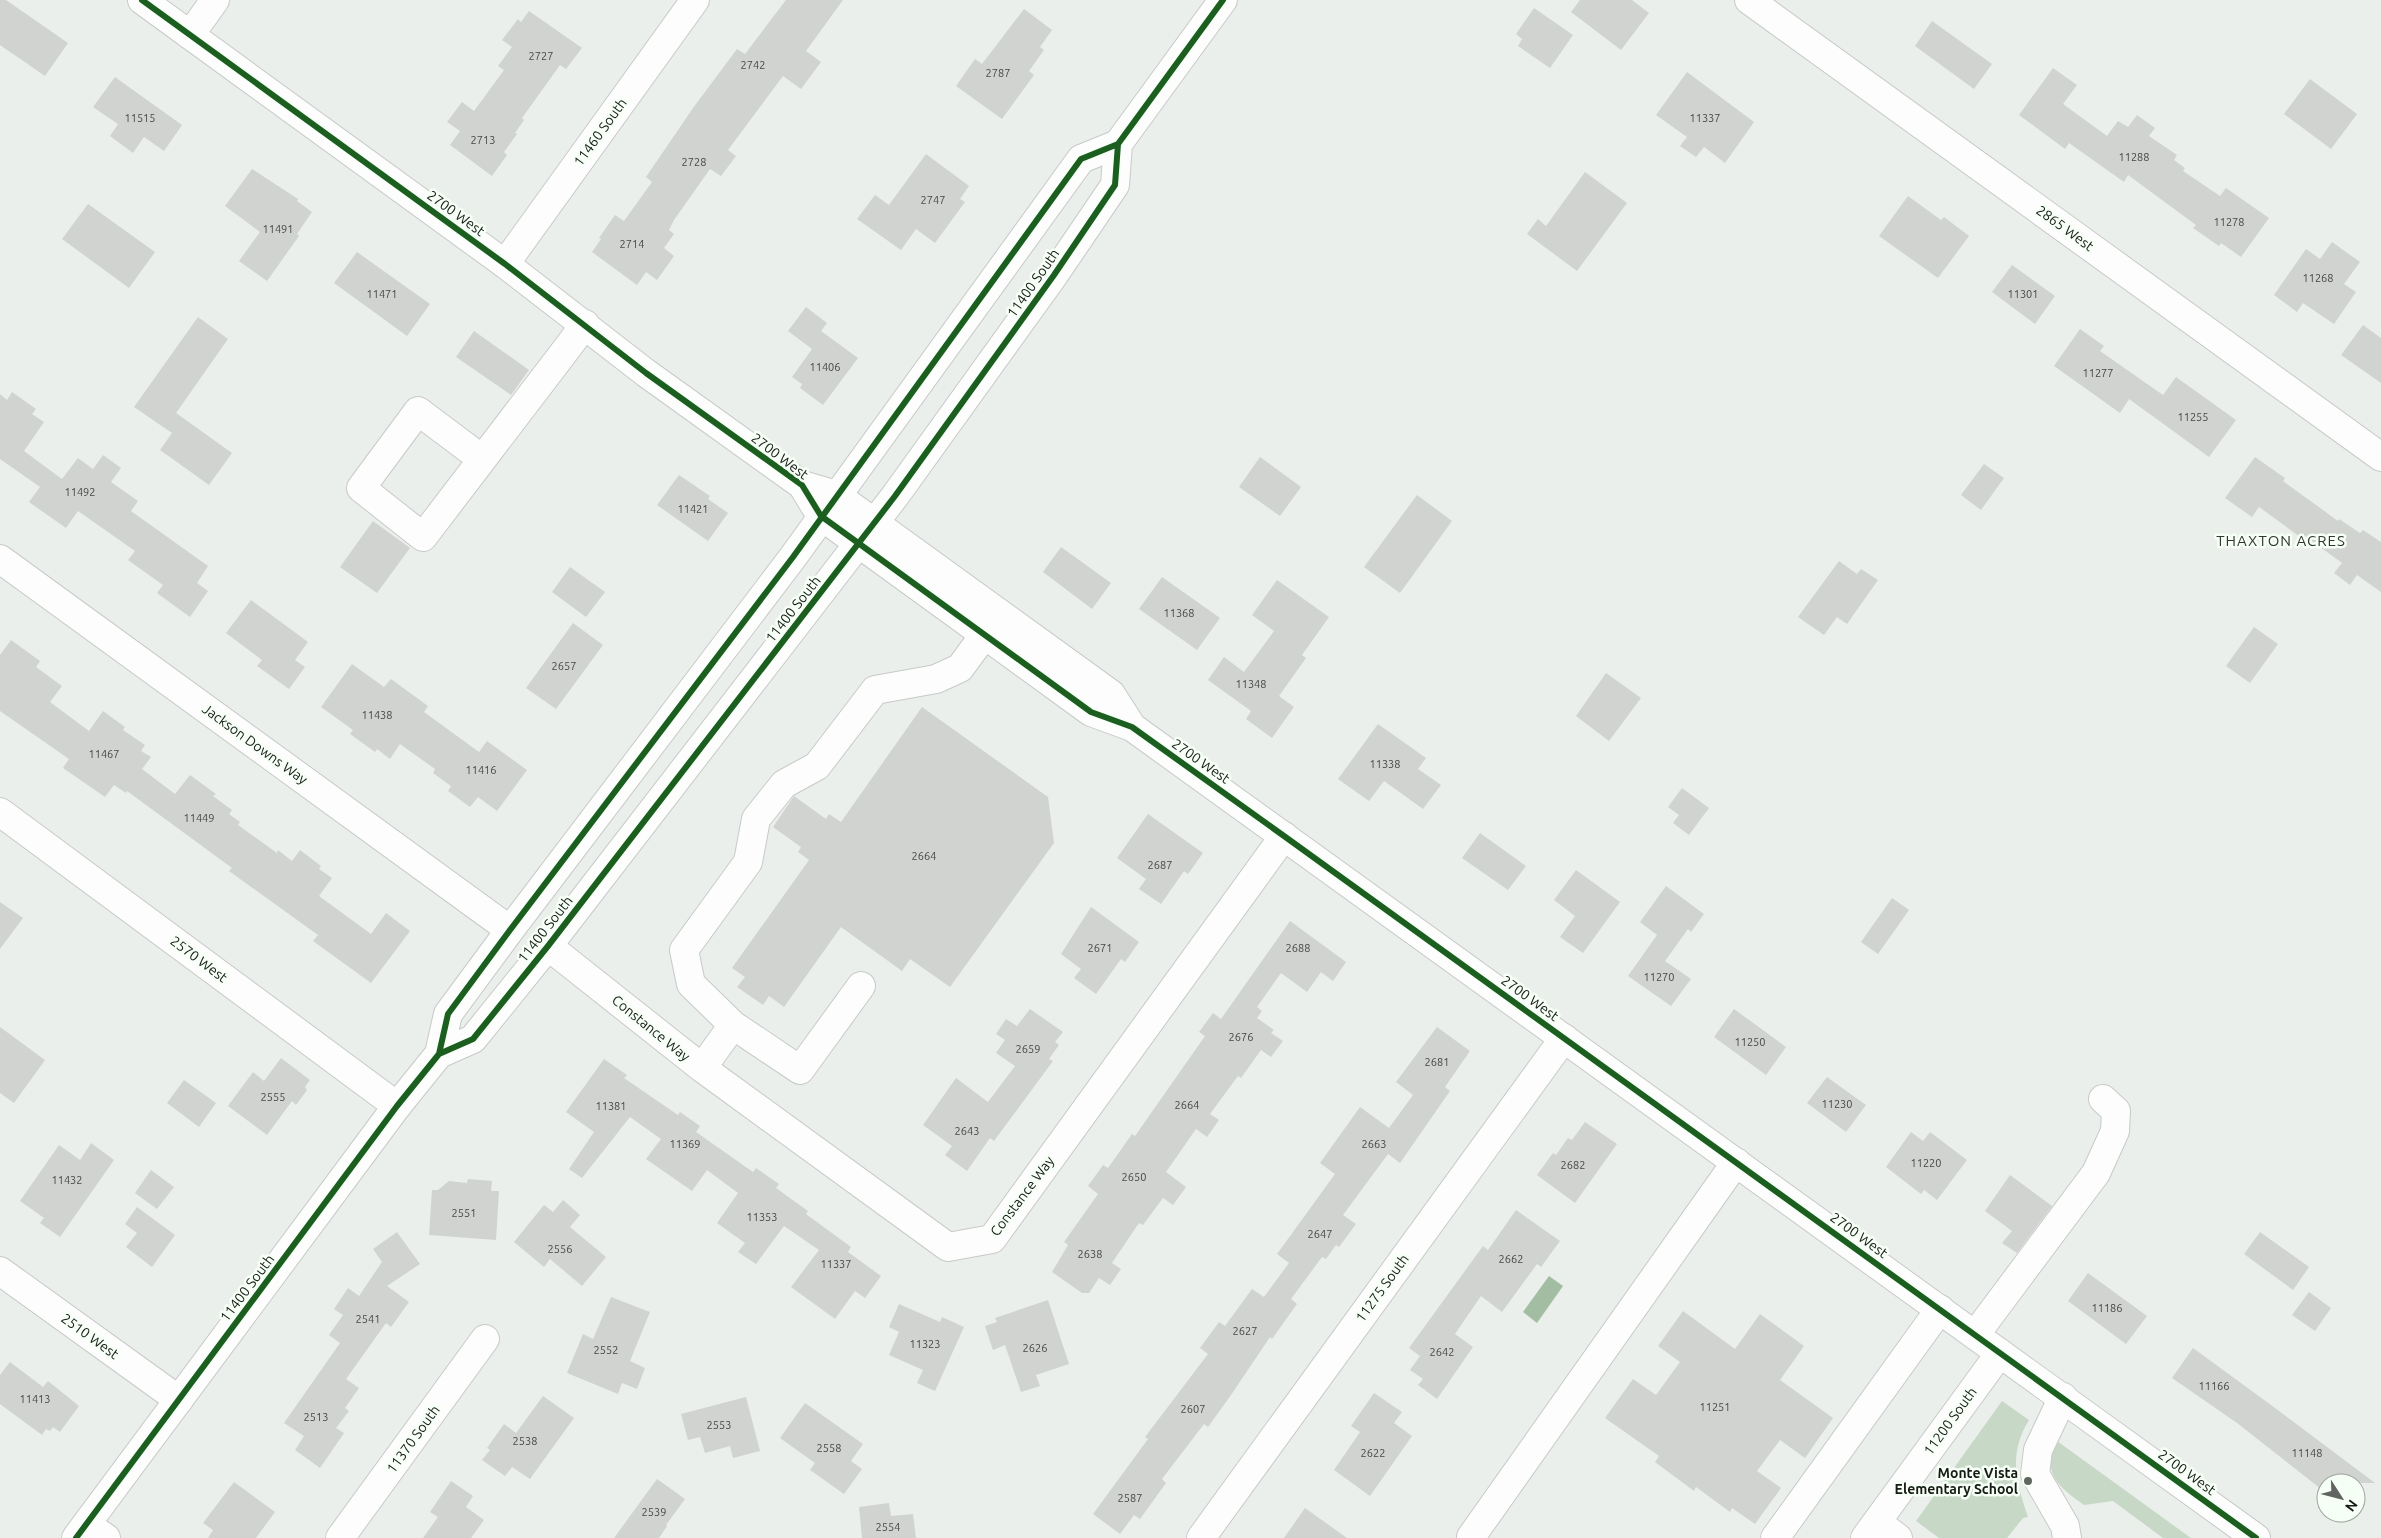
<svg xmlns="http://www.w3.org/2000/svg" width="2381" height="1538" font-family="Ubuntu,sans-serif">
<rect width="100%" height="100%" fill="#ebefeb"/>
<!-- green -->
<path fill="#c7d8c7" d="M 2002,1401 L 2029,1420 C 2008,1454 2016,1482 2028,1517 L 2023,1518 L 2007,1538 L 1939,1538 L 1916,1521 Z
M 2057,1441 L 2191,1538 L 2163,1538 L 2113,1501 L 2084,1505 C 2060,1488 2040,1473 2057,1441 Z"/>
<!-- water -->
<path fill="#a2bda2" d="M 1549,1276 L 1563,1286 L 1537,1323 L 1523,1312 Z"/>
<!-- building -->
<path fill="#d0d3d0" d="M 0,0 L 6,0 L 68,43 L 45,76 L 0,45 Z
M 786,0 L 843,0 L 806,51 L 821,62 L 801,89 L 783,76 L 728,150 L 736,156 L 721,176 L 710,169 L 674,220 L 669,230 L 674,234 L 664,248 L 674,256 L 657,280 L 646,272 L 637,285 L 592,252 L 601,239 L 599,238 L 615,215 L 624,221 L 652,182 L 646,177 L 693,108 L 737,49 L 745,54 Z
M 1580,0 L 1632,0 L 1649,13 L 1621,50 L 1571,12 Z
M 1534,8 L 1573,35 L 1550,68 L 1518,46 L 1522,39 L 1516,34 Z
M 1024,9 L 1052,30 L 1040,47 L 1044,50 L 1029,71 L 1034,75 L 1002,119 L 956,86 L 975,59 L 982,64 Z
M 529,11 L 582,48 L 566,69 L 560,65 L 522,118 L 524,120 L 515,133 L 517,134 L 504,152 L 507,155 L 492,176 L 450,145 L 460,131 L 447,122 L 462,102 L 474,111 L 504,70 L 498,66 L 512,47 L 502,40 L 518,19 L 521,22 Z
M 1932,21 L 1992,64 L 1974,89 L 1915,46 Z
M 2053,68 L 2077,85 L 2063,104 L 2107,136 L 2118,121 L 2128,127 L 2137,115 L 2155,128 L 2149,136 L 2177,155 L 2174,160 L 2185,168 L 2183,171 L 2220,196 L 2226,188 L 2269,218 L 2241,257 L 2221,243 L 2219,246 L 2193,228 L 2196,225 L 2128,175 L 2124,182 L 2069,143 L 2065,149 L 2019,115 Z
M 1687,72 L 1754,122 L 1725,163 L 1704,147 L 1696,157 L 1680,146 L 1687,137 L 1656,115 Z
M 115,77 L 182,125 L 164,151 L 144,137 L 133,153 L 110,136 L 118,124 L 93,107 Z
M 2310,79 L 2357,114 L 2331,149 L 2284,114 Z
M 926,154 L 969,186 L 960,199 L 965,202 L 935,243 L 916,229 L 901,250 L 857,219 L 875,195 L 889,205 Z
M 252,169 L 298,199 L 297,201 L 312,212 L 297,234 L 299,236 L 267,281 L 239,261 L 260,232 L 225,206 Z
M 1585,172 L 1627,203 L 1577,271 L 1527,234 L 1538,219 L 1546,226 Z
M 1908,196 L 1941,220 L 1944,217 L 1969,236 L 1938,278 L 1879,236 Z
M 88,204 L 155,252 L 129,288 L 62,239 Z
M 2332,242 L 2360,262 L 2344,284 L 2356,292 L 2334,324 L 2303,303 L 2297,312 L 2274,295 L 2306,249 L 2320,259 Z
M 357,252 L 430,304 L 407,336 L 334,283 Z
M 2012,265 L 2055,296 L 2035,324 L 1992,292 Z
M 806,307 L 827,323 L 821,331 L 858,358 L 823,405 L 800,388 L 802,384 L 792,377 L 812,349 L 788,331 Z
M 198,317 L 228,339 L 176,413 L 232,453 L 209,485 L 160,450 L 172,433 L 134,407 Z
M 2363,325 L 2381,338 L 2381,383 L 2341,355 Z
M 2080,329 L 2104,346 L 2100,351 L 2163,395 L 2176,377 L 2236,420 L 2209,457 L 2129,399 L 2120,413 L 2054,366 Z
M 474,331 L 529,370 L 511,395 L 456,357 Z
M 12,392 L 36,409 L 32,414 L 44,422 L 24,451 L 62,479 L 78,458 L 93,469 L 103,455 L 121,468 L 111,482 L 138,501 L 131,511 L 208,566 L 197,583 L 208,591 L 190,617 L 157,593 L 163,585 L 128,560 L 135,551 L 78,511 L 66,528 L 29,502 L 40,487 L 0,459 L 0,394 L 7,400 Z
M 1260,457 L 1301,487 L 1280,516 L 1239,487 Z
M 2255,457 L 2285,478 L 2283,481 L 2338,521 L 2339,519 L 2360,533 L 2363,530 L 2381,542 L 2381,592 L 2357,575 L 2350,585 L 2334,573 L 2342,563 L 2305,536 L 2303,539 L 2259,507 L 2252,517 L 2225,498 Z
M 1984,464 L 2004,478 L 1981,510 L 1961,495 Z
M 679,475 L 710,496 L 708,499 L 728,513 L 708,541 L 657,505 Z
M 1417,495 L 1452,521 L 1400,593 L 1364,567 Z
M 373,521 L 410,548 L 377,593 L 340,567 Z
M 1061,547 L 1111,583 L 1092,609 L 1043,572 Z
M 1839,561 L 1857,574 L 1861,569 L 1878,580 L 1847,624 L 1837,617 L 1824,635 L 1798,617 Z
M 570,567 L 605,592 L 586,617 L 552,592 Z
M 1162,577 L 1220,618 L 1197,650 L 1139,609 Z
M 1277,580 L 1329,617 L 1302,655 L 1306,658 L 1279,696 L 1294,707 L 1272,738 L 1246,719 L 1251,711 L 1208,680 L 1224,657 L 1244,672 L 1274,631 L 1252,615 Z
M 251,600 L 308,642 L 295,660 L 305,667 L 289,689 L 257,666 L 262,660 L 226,633 Z
M 573,623 L 603,645 L 556,709 L 526,688 Z
M 2254,627 L 2278,644 L 2250,683 L 2226,666 Z
M 11,640 L 40,661 L 36,667 L 62,686 L 50,702 L 89,731 L 103,711 L 125,727 L 123,730 L 145,745 L 141,751 L 151,757 L 142,769 L 175,794 L 190,775 L 216,794 L 213,796 L 232,810 L 229,814 L 240,822 L 238,825 L 277,853 L 278,850 L 292,861 L 300,850 L 321,866 L 319,869 L 332,878 L 319,896 L 371,934 L 386,913 L 410,931 L 371,983 L 313,941 L 318,935 L 229,871 L 232,868 L 127,791 L 126,793 L 114,785 L 105,797 L 63,768 L 69,759 L 0,711 L 0,655 Z
M 352,664 L 384,687 L 391,679 L 428,706 L 424,712 L 479,752 L 487,741 L 527,770 L 497,811 L 478,797 L 470,807 L 448,791 L 451,786 L 433,773 L 435,769 L 400,744 L 390,759 L 377,749 L 375,752 L 350,734 L 353,730 L 321,707 Z
M 1606,673 L 1641,698 L 1609,741 L 1576,716 Z
M 922,707 L 1048,797 L 1054,843 L 950,987 L 910,959 L 902,971 L 841,927 L 784,1007 L 769,996 L 763,1005 L 737,987 L 745,977 L 732,968 L 809,860 L 798,852 L 801,847 L 773,827 L 794,796 L 826,819 L 829,814 L 841,822 Z
M 1378,724 L 1426,758 L 1418,769 L 1441,785 L 1423,809 L 1384,781 L 1369,801 L 1338,779 Z
M 1682,788 L 1709,808 L 1689,835 L 1673,823 L 1679,815 L 1668,807 Z
M 1148,814 L 1203,853 L 1188,874 L 1184,871 L 1161,904 L 1139,889 L 1146,879 L 1117,858 Z
M 1480,833 L 1526,866 L 1508,890 L 1462,858 Z
M 1576,870 L 1620,902 L 1583,953 L 1560,937 L 1575,916 L 1554,900 Z
M 1666,886 L 1704,914 L 1691,932 L 1688,929 L 1665,961 L 1691,979 L 1671,1006 L 1628,976 L 1657,935 L 1640,922 Z
M 1892,898 L 1909,910 L 1878,954 L 1861,942 Z
M 0,902 L 23,918 L 0,949 Z
M 1091,907 L 1139,942 L 1125,962 L 1121,959 L 1096,994 L 1074,978 L 1081,969 L 1061,954 Z
M 1290,921 L 1346,962 L 1333,981 L 1321,972 L 1307,992 L 1281,973 L 1257,1007 L 1262,1011 L 1257,1018 L 1274,1030 L 1271,1033 L 1283,1041 L 1271,1057 L 1261,1050 L 1241,1078 L 1238,1076 L 1210,1114 L 1219,1120 L 1207,1137 L 1196,1129 L 1166,1172 L 1186,1187 L 1173,1205 L 1163,1198 L 1143,1225 L 1139,1223 L 1112,1263 L 1121,1269 L 1110,1285 L 1099,1278 L 1089,1293 L 1082,1293 L 1052,1272 L 1068,1245 L 1064,1242 L 1098,1194 L 1088,1186 L 1103,1165 L 1108,1168 L 1132,1134 L 1135,1136 L 1205,1036 L 1199,1032 L 1213,1013 L 1221,1019 Z
M 1030,1009 L 1063,1032 L 1055,1042 L 1059,1045 L 1049,1059 L 1053,1061 L 994,1141 L 990,1138 L 967,1171 L 945,1155 L 952,1146 L 923,1125 L 956,1078 L 988,1102 L 1015,1066 L 996,1053 L 1005,1040 L 996,1034 L 1006,1019 L 1017,1026 Z
M 1734,1009 L 1786,1047 L 1766,1075 L 1714,1037 Z
M 0,1027 L 45,1060 L 14,1103 L 0,1093 Z
M 1437,1027 L 1470,1051 L 1445,1087 L 1450,1091 L 1400,1163 L 1388,1154 L 1343,1215 L 1356,1224 L 1339,1247 L 1336,1245 L 1326,1259 L 1322,1257 L 1291,1299 L 1297,1304 L 1272,1339 L 1270,1337 L 1231,1395 L 1208,1427 L 1204,1424 L 1162,1479 L 1166,1483 L 1140,1519 L 1134,1515 L 1120,1534 L 1093,1514 L 1148,1439 L 1145,1437 L 1208,1354 L 1200,1348 L 1219,1322 L 1225,1326 L 1252,1289 L 1264,1297 L 1289,1263 L 1277,1254 L 1335,1174 L 1320,1163 L 1360,1107 L 1389,1128 L 1413,1095 L 1396,1082 Z
M 281,1058 L 310,1080 L 305,1087 L 307,1090 L 296,1105 L 292,1101 L 267,1135 L 228,1106 L 253,1072 L 264,1081 Z
M 604,1059 L 627,1075 L 624,1078 L 678,1115 L 680,1112 L 700,1126 L 696,1132 L 753,1172 L 756,1168 L 779,1184 L 776,1188 L 808,1211 L 806,1214 L 851,1247 L 848,1252 L 881,1276 L 865,1298 L 855,1291 L 835,1319 L 791,1287 L 819,1250 L 784,1226 L 756,1264 L 738,1252 L 745,1243 L 717,1223 L 738,1193 L 707,1170 L 692,1191 L 646,1159 L 661,1139 L 630,1117 L 582,1178 L 569,1169 L 594,1132 L 566,1112 Z
M 1827,1077 L 1866,1105 L 1846,1132 L 1807,1103 Z
M 184,1080 L 216,1103 L 199,1127 L 167,1103 Z
M 1585,1122 L 1617,1144 L 1575,1203 L 1537,1175 L 1553,1153 L 1556,1155 L 1568,1138 L 1572,1140 Z
M 1911,1132 L 1923,1141 L 1930,1132 L 1967,1160 L 1937,1200 L 1924,1190 L 1921,1194 L 1886,1167 Z
M 91,1143 L 114,1160 L 60,1237 L 40,1223 L 44,1218 L 20,1201 L 59,1145 L 80,1160 Z
M 151,1170 L 174,1187 L 157,1209 L 135,1193 Z
M 2010,1175 L 2052,1206 L 2017,1253 L 2002,1243 L 2012,1231 L 1985,1211 Z
M 468,1179 L 492,1181 L 491,1191 L 499,1191 L 496,1240 L 429,1235 L 432,1190 L 438,1190 L 449,1181 L 467,1183 Z
M 563,1200 L 580,1215 L 570,1227 L 606,1257 L 582,1286 L 550,1259 L 544,1267 L 514,1242 L 544,1205 L 553,1212 Z
M 137,1207 L 175,1235 L 152,1267 L 126,1247 L 137,1233 L 125,1224 Z
M 1516,1210 L 1560,1241 L 1541,1267 L 1537,1264 L 1502,1312 L 1481,1296 L 1455,1334 L 1473,1347 L 1437,1399 L 1418,1385 L 1423,1379 L 1410,1370 L 1420,1356 L 1409,1348 L 1483,1246 L 1488,1250 Z
M 397,1232 L 420,1264 L 387,1286 L 409,1302 L 391,1327 L 386,1323 L 346,1379 L 359,1388 L 345,1408 L 349,1411 L 336,1428 L 344,1433 L 320,1468 L 295,1450 L 304,1436 L 284,1423 L 340,1343 L 329,1335 L 343,1315 L 334,1309 L 348,1288 L 359,1296 L 382,1262 L 373,1249 Z
M 2260,1232 L 2309,1267 L 2293,1290 L 2244,1254 Z
M 2088,1273 L 2147,1316 L 2126,1344 L 2068,1301 Z
M 2309,1292 L 2331,1308 L 2315,1331 L 2292,1315 Z
M 611,1297 L 650,1312 L 630,1361 L 645,1368 L 637,1389 L 622,1383 L 618,1394 L 567,1373 L 583,1334 L 593,1339 Z
M 1048,1300 L 1069,1364 L 1036,1375 L 1040,1386 L 1021,1392 L 1005,1345 L 993,1350 L 985,1326 L 997,1322 L 995,1318 Z
M 899,1304 L 940,1322 L 942,1317 L 964,1327 L 935,1391 L 917,1383 L 923,1370 L 889,1355 L 899,1332 L 889,1327 Z
M 1683,1311 L 1735,1349 L 1760,1314 L 1804,1346 L 1780,1380 L 1833,1418 L 1805,1458 L 1780,1440 L 1757,1471 L 1781,1488 L 1755,1524 L 1732,1508 L 1730,1512 L 1696,1487 L 1694,1491 L 1655,1462 L 1659,1456 L 1605,1418 L 1633,1379 L 1656,1395 L 1680,1362 L 1658,1346 Z
M 2193,1348 L 2271,1405 L 2375,1483 L 2326,1483 L 2326,1493 L 2237,1423 L 2172,1378 Z
M 10,1362 L 43,1387 L 48,1381 L 79,1406 L 60,1432 L 53,1427 L 50,1431 L 46,1429 L 42,1435 L 0,1404 L 0,1375 Z
M 1374,1393 L 1402,1412 L 1394,1423 L 1412,1436 L 1370,1496 L 1334,1470 L 1360,1432 L 1351,1426 Z
M 543,1396 L 574,1418 L 530,1479 L 512,1467 L 505,1476 L 482,1460 L 490,1450 L 487,1448 L 504,1424 L 516,1433 Z
M 746,1397 L 760,1451 L 733,1458 L 730,1446 L 705,1453 L 700,1437 L 688,1440 L 681,1414 Z
M 805,1403 L 863,1444 L 851,1461 L 862,1469 L 844,1494 L 810,1470 L 815,1463 L 780,1438 Z
M 657,1479 L 685,1499 L 666,1525 L 667,1526 L 659,1538 L 614,1538 Z
M 451,1481 L 473,1496 L 466,1507 L 484,1520 L 471,1538 L 423,1538 L 438,1517 L 430,1512 Z
M 234,1482 L 275,1512 L 256,1538 L 208,1538 L 213,1530 L 203,1523 Z
M 889,1503 L 891,1516 L 913,1514 L 916,1538 L 862,1538 L 859,1507 Z
M 1305,1508 L 1347,1538 L 1284,1538 Z"/>
<g fill="none" stroke-linecap="round" stroke-linejoin="round">
<!-- minor casing -->
<g stroke="#c7cac7" stroke-width="30">
<path id="minor" d="M 1749,0 L 2381,457
M 190,35 L 215,0
M 505,264 L 695,0
M 482,459 L 418,411 L 361,488 L 423,537 L 568,347 L 585,324
M 0,559 L 510,930
M 0,812 L 397,1106
M 548,946 L 702,1068 L 948,1247 L 992,1239 L 1284,836
M 733,1025 L 800,1070 L 861,986
M 702,1068 L 733,1025 L 691,984 L 684,950 L 748,862 L 756,819 L 784,784 L 817,766 L 875,690 L 936,679 L 960,668 L 985,634
M 0,1271 L 179,1400
M 1975,1335 L 2096,1173 L 2115,1131 L 2116,1111 L 2103,1099
M 2063,1397 L 2038,1450 L 2035,1474 L 2065,1526 L 2067,1538
M 1877,1522 L 1898,1538
M 87,1525 L 106,1538
M 340,1538 L 485,1339
M 1201,1538 L 1564,1038
M 1473,1538 L 1471,1537 L 1736,1162
M 1775,1538 L 1940,1309
M 1865,1538 L 2000,1353"/>
</g>
<!-- major casing -->
<g stroke="#c7cac7" stroke-width="30">
<path id="major" d="M 142,0 L 505,264 L 646,373 L 802,485 L 836,495 L 1111,694 L 1132,727
M 802,485 L 821,516 L 1091,712 L 1132,727 L 2256,1538
M 439,1054 L 473,1039 L 548,946 L 895,496 L 1054,275 L 1115,185 L 1118,144 L 1223,0
M 76,1538 L 397,1106 L 439,1054 L 448,1014 L 510,930 L 793,557 L 1081,159 L 1118,144"/>
</g>
<!-- minor -->
<use href="#minor" stroke="#fcfdfc" stroke-width="28"/>
<!-- major -->
<use href="#major" stroke="#fcfdfc" stroke-width="28"/>
<!-- cycleway casing -->
<g stroke="#f6fff6" stroke-width="9">
<path id="cycleway" d="M 142,0 L 505,264 L 646,373 L 802,485 L 821,516 L 1091,712 L 1132,727 L 1284,836 L 2256,1538
M 439,1054 L 473,1039 L 548,946 L 895,496 L 1054,275 L 1115,185 L 1118,144 L 1223,0
M 76,1538 L 397,1106 L 439,1054 L 448,1014 L 510,930 L 793,557 L 1081,159 L 1118,144"/>
</g>
<!-- cycleway -->
<use href="#cycleway" stroke="#1b5e20" stroke-width="6"/>
</g>
<!-- markers -->
<circle fill="#616561" stroke="#f6fff6" stroke-width="2" cx="2028" cy="1481" r="5"/>
<g text-anchor="middle" dominant-baseline="central" stroke-width="5" stroke-linejoin="round" paint-order="stroke">
<!-- number labels -->
<g font-size="11" fill="#454845">
<text x="541" y="56">2727</text>
<text x="753" y="65">2742</text>
<text x="998" y="73">2787</text>
<text x="140" y="118">11515</text>
<text x="1705" y="118">11337</text>
<text x="483" y="140">2713</text>
<text x="2134" y="157">11288</text>
<text x="694" y="162">2728</text>
<text x="933" y="200">2747</text>
<text x="2229" y="222">11278</text>
<text x="278" y="229">11491</text>
<text x="632" y="244">2714</text>
<text x="2318" y="278">11268</text>
<text x="382" y="294">11471</text>
<text x="2023" y="294">11301</text>
<text x="825" y="367">11406</text>
<text x="2098" y="373">11277</text>
<text x="2193" y="417">11255</text>
<text x="80" y="492">11492</text>
<text x="693" y="509">11421</text>
<text x="1179" y="613">11368</text>
<text x="564" y="666">2657</text>
<text x="1251" y="684">11348</text>
<text x="377" y="715">11438</text>
<text x="104" y="754">11467</text>
<text x="1385" y="764">11338</text>
<text x="481" y="770">11416</text>
<text x="199" y="818">11449</text>
<text x="924" y="856">2664</text>
<text x="1160" y="865">2687</text>
<text x="1100" y="948">2671</text>
<text x="1298" y="948">2688</text>
<text x="1659" y="977">11270</text>
<text x="1241" y="1037">2676</text>
<text x="1750" y="1042">11250</text>
<text x="1028" y="1049">2659</text>
<text x="1437" y="1062">2681</text>
<text x="273" y="1097">2555</text>
<text x="1837" y="1104">11230</text>
<text x="1187" y="1105">2664</text>
<text x="611" y="1106">11381</text>
<text x="967" y="1131">2643</text>
<text x="685" y="1144">11369</text>
<text x="1374" y="1144">2663</text>
<text x="1926" y="1163">11220</text>
<text x="1573" y="1165">2682</text>
<text x="1134" y="1177">2650</text>
<text x="67" y="1180">11432</text>
<text x="464" y="1213">2551</text>
<text x="762" y="1217">11353</text>
<text x="1320" y="1234">2647</text>
<text x="560" y="1249">2556</text>
<text x="1090" y="1254">2638</text>
<text x="1511" y="1259">2662</text>
<text x="836" y="1264">11337</text>
<text x="2107" y="1308">11186</text>
<text x="368" y="1319">2541</text>
<text x="1245" y="1331">2627</text>
<text x="925" y="1344">11323</text>
<text x="1035" y="1348">2626</text>
<text x="606" y="1350">2552</text>
<text x="1442" y="1352">2642</text>
<text x="2214" y="1386">11166</text>
<text x="35" y="1399">11413</text>
<text x="1715" y="1407">11251</text>
<text x="1193" y="1409">2607</text>
<text x="316" y="1417">2513</text>
<text x="719" y="1425">2553</text>
<text x="525" y="1441">2538</text>
<text x="829" y="1448">2558</text>
<text x="1373" y="1453">2622</text>
<text x="2307" y="1453">11148</text>
<text x="1130" y="1498">2587</text>
<text x="654" y="1512">2539</text>
<text x="888" y="1527">2554</text>
</g>
<!-- street labels -->
<g font-size="14" fill="#171a17" stroke="#f6fff6">
<text transform="translate(600 132) rotate(-54)">11460 South</text>
<text transform="translate(456 213) rotate(36)">2700 West</text>
<text transform="translate(2065 228) rotate(36)">2865 West</text>
<text transform="translate(1033 283) rotate(-55)">11400 South</text>
<text transform="translate(780 456) rotate(37)">2700 West</text>
<text transform="translate(793 609) rotate(-52)">11400 South</text>
<text transform="translate(255 744) rotate(36)">Jackson Downs Way</text>
<text transform="translate(1201 761) rotate(35)">2700 West</text>
<text transform="translate(545 929) rotate(-52)">11400 South</text>
<text transform="translate(199 959) rotate(37)">2570 West</text>
<text transform="translate(1530 998) rotate(36)">2700 West</text>
<text transform="translate(651 1028) rotate(39)">Constance Way</text>
<text transform="translate(1022 1196) rotate(-53)">Constance Way</text>
<text transform="translate(1859 1235) rotate(36)">2700 West</text>
<text transform="translate(247 1288) rotate(-53)">11400 South</text>
<text transform="translate(1382 1288) rotate(-54)">11275 South</text>
<text transform="translate(90 1336) rotate(36)">2510 West</text>
<text transform="translate(1950 1421) rotate(-54)">11200 South</text>
<text transform="translate(413 1439) rotate(-54)">11370 South</text>
<text transform="translate(2187 1472) rotate(36)">2700 West</text>
</g>
<!-- poi labels -->
<g font-size="14" font-weight="bold" fill="#171a17" stroke="#f6fff6" text-anchor="end">
<text x="2018" y="1473">Monte Vista<tspan x="2018" dy="16">Elementary School</tspan></text>
</g>
<!-- neighbourhood labels -->
<g font-size="15" letter-spacing="1" fill="#303630" stroke="#f6fff6">
<text x="2281" y="540">THAXTON ACRES</text>
</g>
</g>
<!-- north arrow -->
<g transform="translate(2341 1498) rotate(126)"><circle r="24" fill="#f6fff6" stroke="#9da39d"/>
<path d="M0-4L9 19L0 12L-9 19Z" fill="#616561"/>
<text y="-8" font-size="14" font-weight="bold" text-anchor="middle" fill="#171a17">N</text>
</g>
</svg>
